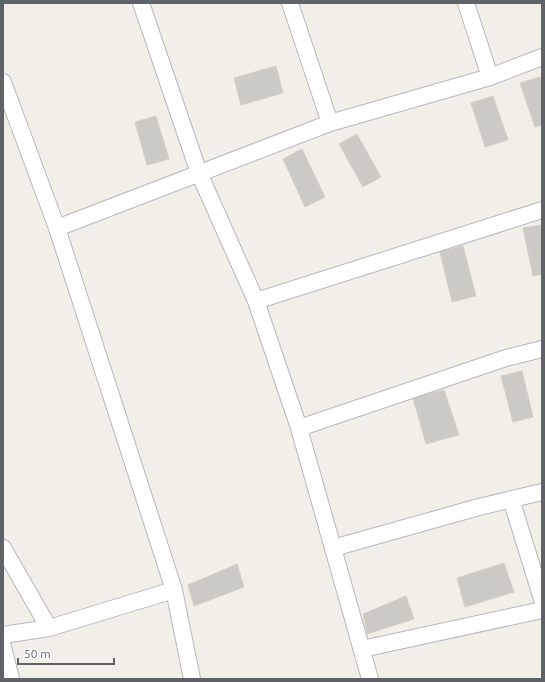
<svg xmlns="http://www.w3.org/2000/svg" width="545" height="682" font-family="Ubuntu,sans-serif">
<rect width="100%" height="100%" fill="#f1efe8"/>
<!-- building -->
<path fill="#cccac5" stroke="#d6d1c6" d="M 276,66 L 283,93 L 241,105 L 234,78 Z
M 540,77 L 542,83 L 542,125 L 535,127 L 520,83 Z
M 493,96 L 508,140 L 485,147 L 471,103 Z
M 156,116 L 169,159 L 147,165 L 135,122 Z
M 357,134 L 381,177 L 363,187 L 339,144 Z
M 302,149 L 325,197 L 305,207 L 283,159 Z
M 542,225 L 542,274 L 533,276 L 523,228 Z
M 463,246 L 476,296 L 452,302 L 440,252 Z
M 522,371 L 533,417 L 513,422 L 501,376 Z
M 444,390 L 459,435 L 426,444 L 413,398 Z
M 504,563 L 514,592 L 465,607 L 457,578 Z
M 237,564 L 244,587 L 194,606 L 188,585 Z
M 406,596 L 414,619 L 367,634 L 363,614 Z"/>
<g fill="none" stroke-linecap="round" stroke-linejoin="round">
<!-- minor casing -->
<g stroke="#b5b8bc" stroke-width="18">
<path id="minor" d="M 141,3 L 199,173 L 256,301 L 299,428 L 370,679
M 290,3 L 330,123
M 466,3 L 490,77
M 3,82 L 57,228 L 174,590 L 192,679
M 57,228 L 330,123 L 490,77 L 542,57
M 256,301 L 542,210
M 299,428 L 506,358 L 542,349
M 511,499 L 542,599
M 3,548 L 49,628
M 333,548 L 479,507 L 542,492
M 3,635 L 49,628 L 174,590
M 3,647 L 11,679
M 362,649 L 542,610"/>
</g>
<!-- minor -->
<use href="#minor" stroke="#fff" stroke-width="16"/>
</g>
<!-- border -->
<rect width="545" height="682" fill="none" stroke="#5f6368" stroke-width="8"/>
<!-- scale -->
<path d="M18 658v6h96v-6" fill="none" stroke="#5f6368" stroke-width="2"/>
<text x="24" y="658" font-size="12" fill="#5f6368" stroke="#ffffff" stroke-width="3" paint-order="stroke">50 m</text>
</svg>
